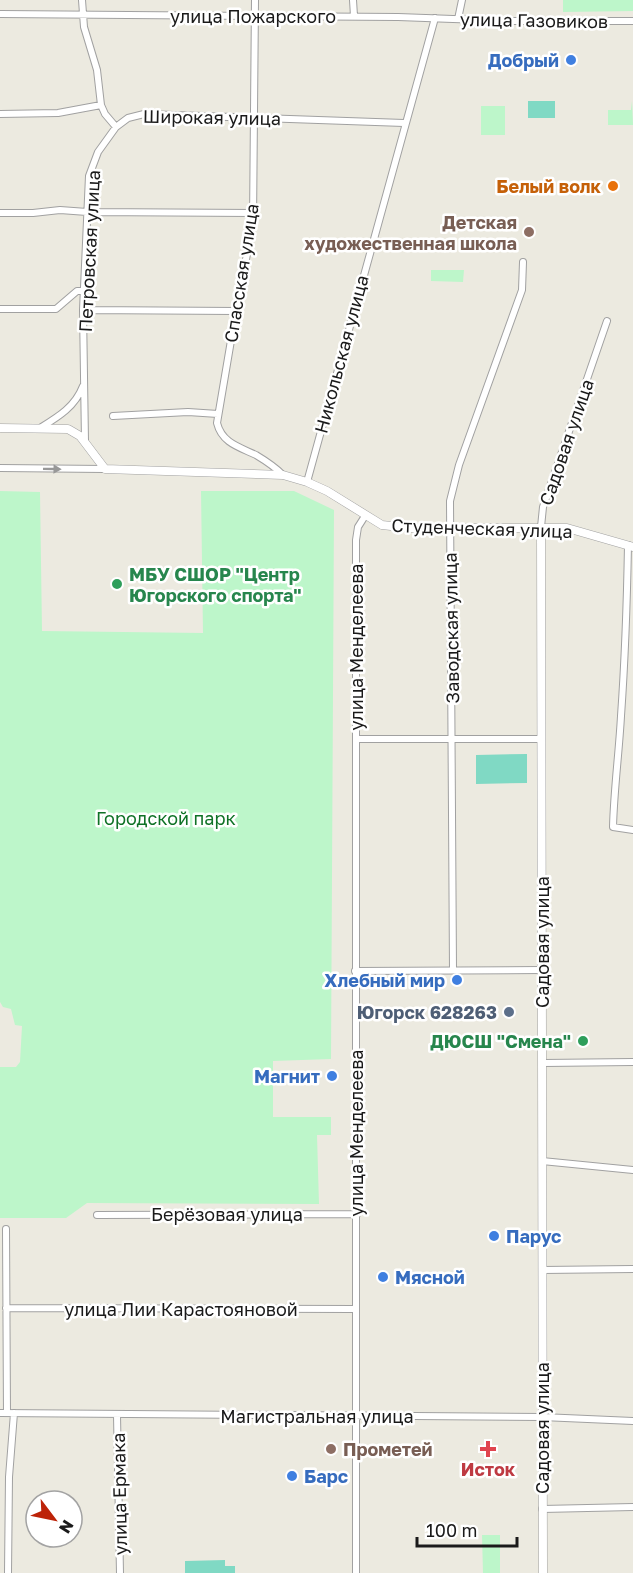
<svg xmlns="http://www.w3.org/2000/svg" width="633" height="1573" font-family="'Golos Text',sans-serif">
<rect width="100%" height="100%" fill="#eceae0"/>
<!-- park -->
<path fill="#bdf6ca" d="M 563,0 L 633,0 L 633,11 L 563,12 Z
M 632,101 L 633,125 L 608,125 L 608,110 L 631,110 Z
M 481,106 L 505,106 L 505,135 L 481,135 Z
M 431,270 L 464,270 L 463,282 L 431,281 Z
M 0,491 L 40,492 L 42,631 L 203,633 L 201,491 L 294,491 L 334,510 L 331,1059 L 273,1061 L 273,1117 L 331,1117 L 331,1135 L 317,1135 L 319,1204 L 87,1203 L 66,1218 L 0,1218 L 0,1067 L 16,1067 L 20,1062 L 22,1026 L 15,1025 L 11,1009 L 3,1007 L 0,1002 Z
M 482,1535 L 500,1535 L 500,1573 L 483,1573 Z"/>
<!-- pitch -->
<path fill="#80d9c4" d="M 528,101 L 555,101 L 555,118 L 528,118 Z
M 527,754 L 527,783 L 476,784 L 476,755 Z
M 225,1560 L 225,1566 L 235,1566 L 235,1573 L 185,1573 L 185,1561 Z"/>
<g fill="none" stroke-linecap="round" stroke-linejoin="round">
<!-- minor casing -->
<g stroke="#a1a1a1" stroke-width="8">
<path id="minor" d="M 82,0 L 84,27 L 97,70 L 101,105 L 105,114 L 116,127
M 255,0 L 253,223 L 236,311 L 217,423 C 222,443 239,447 256,455 C 266,461 275,467 283,475
M 353,0 L 354,16
M 0,14 L 398,17 L 508,21 L 633,21
M 458,19 L 462,0
M 0,114 L 58,113 L 101,105
M 0,213 L 33,213 L 60,210 L 87,212 L 254,213
M 0,309 L 56,309 L 77,291 L 83,291
M 83,310 L 236,311
M 113,416 L 188,412 L 218,414
M 40,428 C 58,417 75,407 83,386
M 85,442 L 83,310 L 89,176 L 98,152 L 116,127 L 128,118 L 144,114 L 404,123
M 0,468 L 105,469
M 307,482 L 435,18
M 541,527 L 543,507 L 607,321
M 628,545 C 627,602 625,659 621,716 C 619,753 614,789 613,827 L 633,830
M 356,739 L 540,739
M 453,970 L 450,501 L 459,465 L 522,290 L 523,262
M 355,971 L 542,970
M 543,1063 L 633,1062
M 542,1161 L 633,1170
M 97,1215 L 357,1214
M 6,1229 L 7,1413
M 542,1270 L 633,1269
M 6,1308 L 356,1309
M 0,1413 L 542,1417 L 633,1421
M 117,1415 L 120,1573
M 542,1509 L 633,1507
M 8,1573 L 9,1477 L 14,1413
M 356,1573 L 356,540 L 358,527 L 365,516"/>
</g>
<!-- tertiary casing -->
<g stroke="#a1a1a1" stroke-width="9">
<path id="tertiary" d="M 0,428 L 68,429 L 80,436 L 105,469 L 283,475 L 307,482 L 327,491 L 382,525 L 409,528 L 567,528 L 633,547
M 541,527 L 543,1573"/>
</g>
<!-- minor -->
<use href="#minor" stroke="#fff" stroke-width="6"/>
<!-- tertiary -->
<use href="#tertiary" stroke="#fff" stroke-width="8"/>
</g>
<!-- one-way arrows -->
<defs><path id="oneway-solid" d="M-6-.8H1V-3.2L6.5 0L1 3.2V.8H-6Z" transform="scale(1.5)"/></defs>
<use fill="#989898" href="#oneway-solid" transform="translate(52 469) rotate(1)"/>
<!-- markers -->
<g fill="#3f7fe0" stroke="#fff" stroke-width="2">
<circle cx="571" cy="60" r="6"/>
<circle cx="457" cy="980" r="6"/>
<circle cx="332" cy="1076" r="6"/>
<circle cx="494" cy="1236" r="6"/>
<circle cx="383" cy="1277" r="6"/>
<circle cx="292" cy="1476" r="6"/>
</g>
<circle fill="#e8710a" stroke="#fff" stroke-width="2" cx="613" cy="186" r="6"/>
<g fill="#8d6e63" stroke="#fff" stroke-width="2">
<circle cx="529" cy="232" r="6"/>
<circle cx="331" cy="1449" r="6"/>
</g>
<g fill="#2e9e5b" stroke="#fff" stroke-width="2">
<circle cx="117" cy="584" r="6"/>
<circle cx="583" cy="1041" r="6"/>
</g>
<circle fill="#5c6f8a" stroke="#fff" stroke-width="2" cx="509" cy="1012" r="6"/>
<path fill="#e0444e" stroke="#fff" stroke-width="2" d="M485 1440h6v6h6v6h-6v6h-6v-6h-6v-6h6z"/>
<g text-anchor="middle" dominant-baseline="central" stroke-width="5" stroke-linejoin="round" paint-order="stroke">
<!-- street labels -->
<g font-size="18" fill="#1a1a1a" stroke="#fff">
<text x="253" y="16">улица Пожарского</text>
<text transform="translate(534 20) rotate(1)">улица Газовиков</text>
<text transform="translate(212 117) rotate(1)">Широкая улица</text>
<text transform="translate(89 251) rotate(-87)">Петровская улица</text>
<text transform="translate(241 273) rotate(-81)">Спасская улица</text>
<text transform="translate(341 354) rotate(-75)">Никольская улица</text>
<text transform="translate(566 442) rotate(-71)">Садовая улица</text>
<text transform="translate(482 528) rotate(2)">Студенческая улица</text>
<text transform="translate(451 628) rotate(-91)">Заводская улица</text>
<text transform="translate(356 647) rotate(-90)">улица Менделеева</text>
<text transform="translate(542 942) rotate(-90)">Садовая улица</text>
<text transform="translate(356 1133) rotate(-90)">улица Менделеева</text>
<text x="227" y="1214">Берёзовая улица</text>
<text x="181" y="1309">улица Лии Карастояновой</text>
<text x="317" y="1416">Магистральная улица</text>
<text transform="translate(542 1428) rotate(-90)">Садовая улица</text>
<text transform="translate(119 1494) rotate(-91)">улица Ермака</text>
</g>
<!-- shop labels -->
<g font-size="18" font-weight="bold" fill="#366cbe" stroke="#fff" text-anchor="end">
<text x="559" y="60">Добрый</text>
<text x="445" y="980">Хлебный мир</text>
<text x="320" y="1076">Магнит</text>
<text x="506" y="1236" text-anchor="start">Парус</text>
<text x="395" y="1277" text-anchor="start">Мясной</text>
<text x="304" y="1476" text-anchor="start">Барс</text>
</g>
<!-- food labels -->
<g font-size="18" font-weight="bold" fill="#c56008" stroke="#fff" text-anchor="end">
<text x="601" y="186">Белый волк</text>
</g>
<!-- education labels -->
<g font-size="18" font-weight="bold" fill="#785e54" stroke="#fff" text-anchor="end">
<text x="517" y="222">Детская<tspan x="517" dy="21">художественная школа</tspan></text>
<text x="343" y="1449" text-anchor="start">Прометей</text>
</g>
<!-- leisure labels -->
<g font-size="18" font-weight="bold" fill="#27864d" stroke="#fff" text-anchor="start">
<text x="129" y="574">МБУ СШОР "Центр<tspan x="129" dy="21">Югорского спорта"</tspan></text>
<text x="571" y="1041" text-anchor="end">ДЮСШ "Смена"</text>
</g>
<!-- park labels -->
<g font-size="18" fill="#0f7226" stroke="#fff">
<text x="166" y="818">Городской парк</text>
</g>
<!-- service labels -->
<g font-size="18" font-weight="bold" fill="#4e5e75" stroke="#fff" text-anchor="end">
<text x="497" y="1012">Югорск 628263</text>
</g>
<!-- health labels -->
<g font-size="18" font-weight="bold" fill="#be3a42" stroke="#fff">
<text x="488" y="1469">Исток</text>
</g>
</g>
<!-- north arrow -->
<g transform="translate(54 1519) rotate(122)"><circle r="28" fill="#ffffff" stroke="#a3a3a3" stroke-width="1.5"/>
<path d="M0-4.5L10 22L0 15L-10 22Z" fill="#bd2308"/>
<text y="-9" font-size="16" font-weight="bold" text-anchor="middle" fill="#1a1a1a">N</text>
</g>
<!-- scale -->
<path d="M417 1537v9h100v-9" fill="none" stroke="#1a1a1a" stroke-width="3"/>
<text x="426" y="1537" font-size="18" fill="#1a1a1a" stroke="#ffffff" stroke-width="4.5" paint-order="stroke">100 m</text>
</svg>
